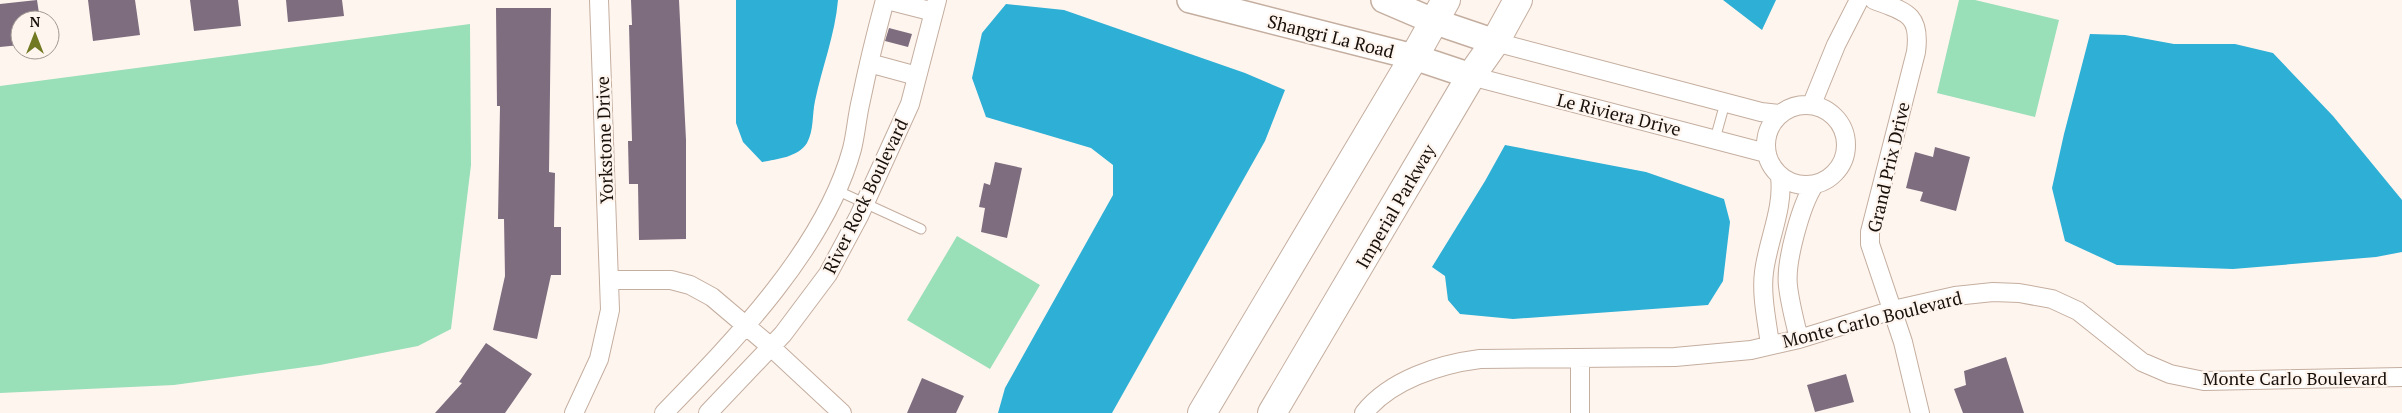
<svg xmlns="http://www.w3.org/2000/svg" width="2402" height="413" font-family="'PT Serif',serif">
<rect width="100%" height="100%" fill="#fff5ef"/>
<!-- green -->
<path fill="#99dfb8" d="M 1959,0 L 1975,0 L 2059,20 L 2035,117 L 1937,93 Z
M 470,24 L 471,165 L 451,329 L 418,346 L 320,365 L 174,385 L 0,393 L 0,86 Z
M 957,236 L 1040,285 L 990,369 L 907,320 Z"/>
<!-- water -->
<path fill="#2eafd5" d="M 736,0 L 838,0 C 835,35 822,67 815,101 C 812,115 814,130 807,143 C 798,157 778,159 762,162 L 743,142 L 736,123 Z
M 1723,0 L 1776,0 L 1762,30 Z
M 1006,4 L 1064,10 L 1245,73 L 1285,90 L 1265,141 L 1112,413 L 998,413 L 1005,388 L 1113,195 L 1113,165 L 1091,148 L 986,117 L 972,78 L 982,33 Z
M 2090,34 L 2125,35 L 2174,44 L 2235,44 L 2273,53 L 2333,116 L 2402,200 L 2402,252 L 2376,257 L 2233,269 L 2117,265 L 2065,241 L 2052,188 L 2064,134 Z
M 1505,145 L 1646,172 L 1724,199 L 1730,222 L 1723,281 L 1708,305 L 1513,319 L 1460,314 L 1448,300 L 1445,276 L 1432,267 L 1485,181 Z"/>
<!-- building -->
<path fill="#7d6d7e" d="M 37,0 L 40,20 L 20,20 L 20,45 L 0,47 L 0,4 Z
M 88,0 L 135,0 L 140,35 L 93,41 Z
M 190,0 L 238,0 L 241,26 L 194,31 Z
M 286,0 L 342,0 L 344,16 L 288,22 Z
M 631,0 L 679,0 L 686,140 L 686,239 L 639,240 L 638,184 L 629,184 L 628,141 L 632,141 L 629,25 L 632,25 Z
M 496,8 L 551,8 L 549,172 L 555,173 L 554,227 L 561,227 L 561,275 L 551,275 L 537,339 L 493,330 L 505,276 L 504,219 L 498,219 L 500,106 L 497,106 Z
M 889,28 L 912,34 L 908,47 L 885,41 Z
M 1935,147 L 1970,157 L 1956,211 L 1920,201 L 1923,192 L 1906,188 L 1915,152 L 1933,157 Z
M 995,162 L 1022,168 L 1007,238 L 981,232 L 985,208 L 979,207 L 984,183 L 990,185 Z
M 486,343 L 532,374 L 505,413 L 435,413 L 462,383 L 459,382 Z
M 2006,357 L 2024,413 L 1963,413 L 1954,389 L 1966,385 L 1964,371 Z
M 1846,374 L 1854,402 L 1815,412 L 1807,385 Z
M 922,378 L 964,396 L 956,413 L 907,413 Z"/>
<g fill="none" stroke-linecap="round" stroke-linejoin="round">
<!-- lane casing -->
<g stroke="#c4ae9f" stroke-width="11">
<path id="lane" d="M 1715,139 L 1725,103
M 836,190 L 921,229"/>
</g>
<!-- street casing -->
<g stroke="#c4ae9f" stroke-width="20">
<path id="street" d="M 887,0 L 934,12
M 1874,0 C 1906,12 1921,14 1916,52 L 1870,232 L 1870,244 L 1903,342 L 1920,413
M 1495,42 L 1761,112 L 1779,114
M 869,63 L 917,76
M 1471,76 L 1766,153
M 1812,104 L 1836,45 L 1859,0
M1766 145a40 40 0 1 1 80 0a40 40 0 1 1-80 0Z
M 610,280 L 671,280 L 690,285 L 712,297 L 771,347 L 842,413
M 1799,339 C 1795,322 1790,304 1788,286 C 1785,262 1801,205 1814,185
M 1770,345 C 1767,321 1761,295 1764,272 C 1768,240 1784,208 1780,177
M 1580,359 L 1580,413
M 574,413 L 599,359 L 610,310 L 599,0
M 664,413 C 734,341 825,248 852,149 C 856,133 857,116 861,100 C 868,66 876,33 885,0
M 708,413 L 783,334 L 828,274 L 859,216 L 910,104 L 937,0
M 1364,413 C 1390,380 1440,364 1480,359 L 1675,357 L 1751,350 L 1799,339 L 1893,310 L 1955,296 L 1993,292 L 2019,293 L 2052,299 L 2078,311 L 2142,362 L 2170,374 L 2204,381 L 2402,377"/>
</g>
<!-- secondary casing -->
<g stroke="#c4ae9f" stroke-width="28">
<path id="secondary" d="M 1190,0 L 1414,57 L 1471,76
M 1384,0 L 1433,21 L 1495,42"/>
</g>
<!-- primary casing -->
<g stroke="#c4ae9f" stroke-width="30">
<path id="primary" d="M 1202,413 L 1414,57 L 1446,0
M 1272,413 L 1471,76 L 1495,42 L 1518,0"/>
</g>
<!-- lane -->
<use href="#lane" stroke="#fff" stroke-width="9"/>
<!-- street -->
<use href="#street" stroke="#fff" stroke-width="18"/>
<!-- secondary -->
<use href="#secondary" stroke="#fff" stroke-width="25"/>
<!-- primary -->
<use href="#primary" stroke="#fff" stroke-width="28"/>
</g>
<g text-anchor="middle" dominant-baseline="central" stroke-width="4.5" stroke-linejoin="round" paint-order="stroke">
<!-- street labels -->
<g font-size="18" fill="#18100b" stroke="#fff5ef">
<text transform="translate(1331 36) rotate(14)">Shangri La Road</text>
<text transform="translate(1619 114) rotate(14)">Le Riviera Drive</text>
<text transform="translate(604 140) rotate(-92)">Yorkstone Drive</text>
<text transform="translate(1888 167) rotate(-77)">Grand Prix Drive</text>
<text transform="translate(865 196) rotate(-64)">River Rock Boulevard</text>
<text transform="translate(1395 206) rotate(-60)">Imperial Parkway</text>
<text transform="translate(1872 319) rotate(-14)">Monte Carlo Boulevard</text>
<text x="2295" y="378">Monte Carlo Boulevard</text>
</g>
</g>
<!-- north arrow -->
<g transform="translate(35 35)"><circle r="24" fill="#fff5ef" stroke="#a39994"/>
<path d="M0-4L9 19L0 12L-9 19Z" fill="#717923"/>
<text y="-8" font-size="14" font-weight="bold" text-anchor="middle" fill="#18100b">N</text>
</g>
</svg>
